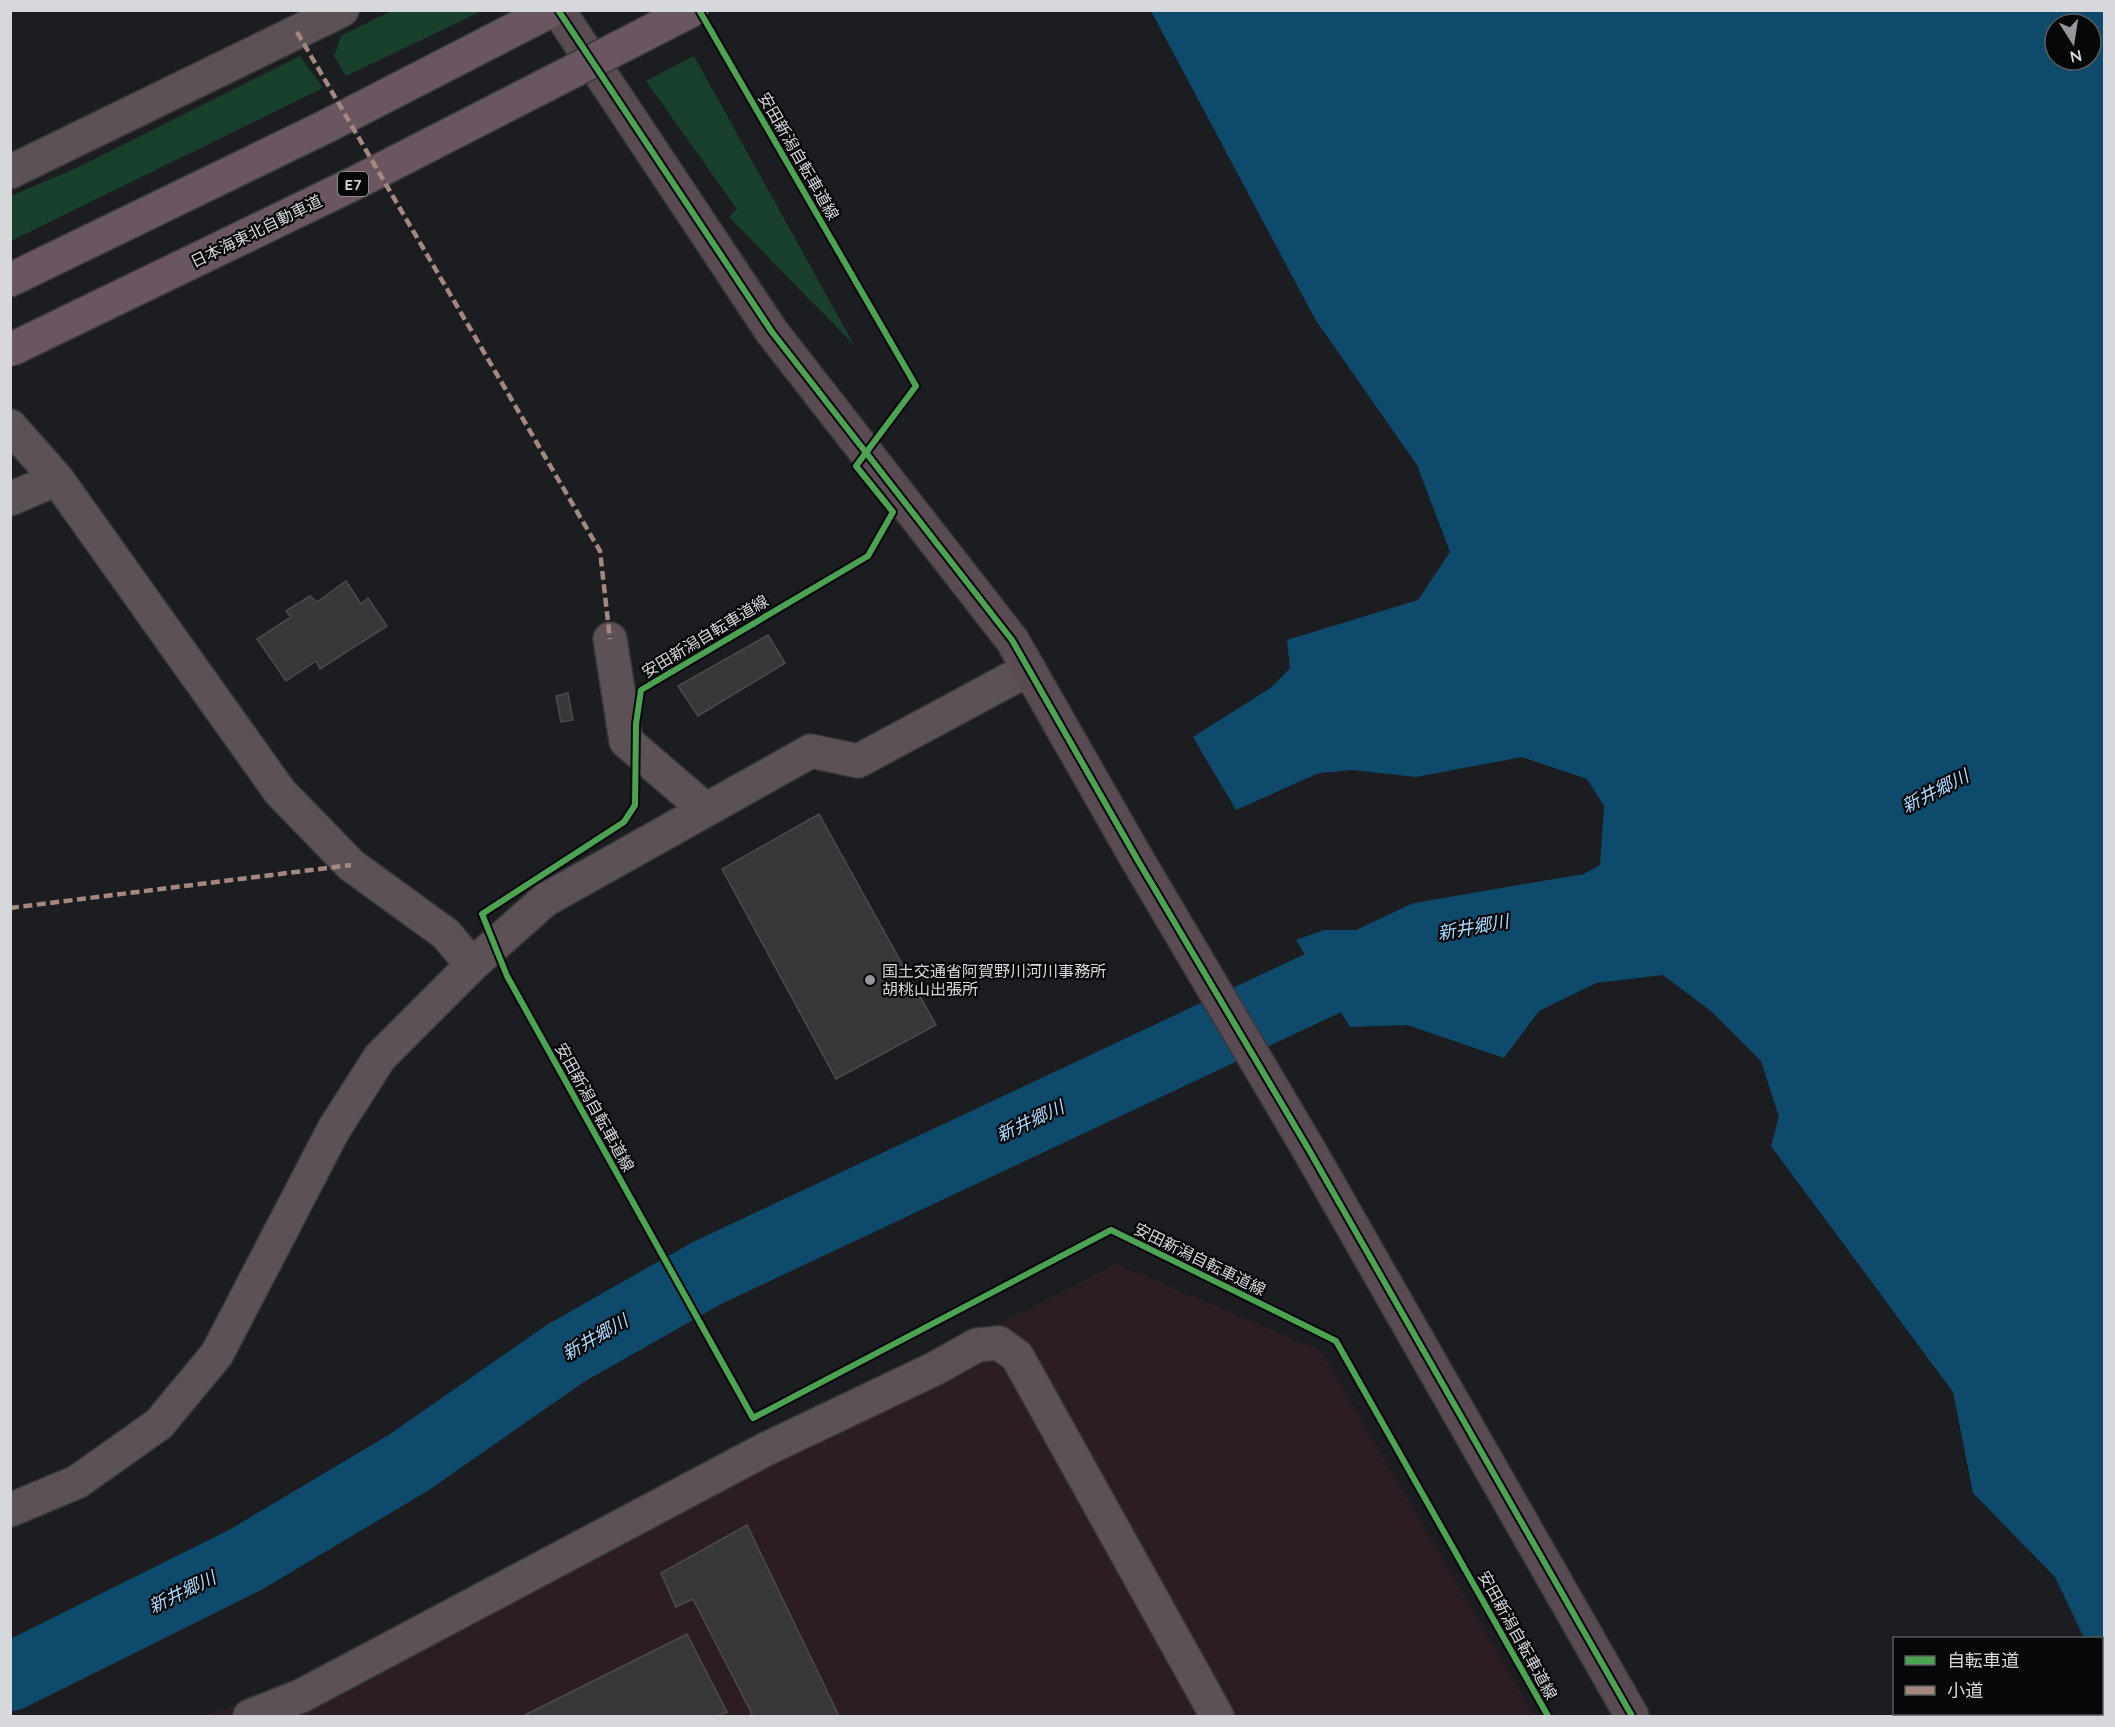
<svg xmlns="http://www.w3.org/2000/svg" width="2115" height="1727" font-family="Quicksand,'Noto Sans JP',sans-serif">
<rect width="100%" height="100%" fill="#1c1d21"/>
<!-- industrial -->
<path fill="#2c1d25" d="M 1117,1264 L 1321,1351 L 1535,1716 L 203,1716 L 305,1679 Z"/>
<!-- green -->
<path fill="#19402d" d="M 391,11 L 391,10 L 482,11 L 346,76 L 334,56 L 341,36 Z
M 300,56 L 323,88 L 11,241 L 11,196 L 81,166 Z
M 694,56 L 854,345 L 729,217 L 737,209 L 646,81 Z"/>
<!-- water -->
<path fill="#0e4a6c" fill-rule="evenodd" d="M 1151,11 L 2104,11 L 2104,1681 L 2102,1675 L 2102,1638 L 2084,1638 L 2055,1577 L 1973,1493 L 1953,1392 L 1771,1146 L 1779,1117 L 1761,1061 L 1712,1012 L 1663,975 L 1596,983 L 1539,1011 L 1504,1058 L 1407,1025 L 1350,1027 L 1296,940 L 1324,930 L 1366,930 L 1459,942 L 1600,865 L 1604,806 L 1587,779 L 1522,757 L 1416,777 L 1352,770 L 1319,773 L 1236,810 L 1193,737 L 1272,687 L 1290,668 L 1287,640 L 1418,600 L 1450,552 L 1417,465 L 1315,319 ZM 2055,24 L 2091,24 L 2091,60 L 2055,60 Z"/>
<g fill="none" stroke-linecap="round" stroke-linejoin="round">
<!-- river -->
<path stroke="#0e4a6c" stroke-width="68" d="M 10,1677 L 245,1560 L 408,1463 L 566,1353 L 707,1273 L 1423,936 L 1580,909"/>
</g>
<!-- building -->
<path fill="#38383a" stroke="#4c4b4c" stroke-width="1.5" d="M 346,581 L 361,604 L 368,598 L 387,626 L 320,669 L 316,661 L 286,681 L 257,639 L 291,617 L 286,611 L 310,596 L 317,602 Z
M 768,635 L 785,663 L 698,716 L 678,686 Z
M 568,693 L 573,720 L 561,722 L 556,696 Z
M 819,814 L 936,1025 L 836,1079 L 722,869 Z
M 747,1525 L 839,1716 L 748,1716 L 752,1714 L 693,1599 L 676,1607 L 661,1573 Z
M 687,1634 L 727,1712 L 717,1716 L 523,1716 Z"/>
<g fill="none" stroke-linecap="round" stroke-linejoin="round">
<!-- street casing -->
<g stroke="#37383a" stroke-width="36">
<path id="street" d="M 10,172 L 342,10
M 10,426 L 57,479 L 280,792 L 351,865 L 446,934 L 472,965
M 10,499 L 57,479
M 610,639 L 626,741 L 706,810
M 10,1510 L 77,1482 L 159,1424 L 217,1354 L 334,1129 L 380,1057 L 472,965 L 545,900 L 811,751 L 858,761 L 1029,669
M 250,1716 L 301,1696 L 766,1449 L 936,1368 L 977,1345 L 999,1343 L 1017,1356 L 1217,1716"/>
</g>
<!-- secondary casing -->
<g stroke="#37383a" stroke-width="36">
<path id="secondary" d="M 558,10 L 772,332 L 1012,640 L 1137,859 L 1309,1150 L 1632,1716"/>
</g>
<!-- highway casing -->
<g stroke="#37383a" stroke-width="36">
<path id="highway" d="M 10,280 L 327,126 L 552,10"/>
</g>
<!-- street -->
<use href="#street" stroke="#5d5158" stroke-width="33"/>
<!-- secondary -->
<use href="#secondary" stroke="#5a4a52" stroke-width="33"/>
<!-- highway -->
<use href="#highway" stroke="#6a5660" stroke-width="33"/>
<!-- highway-bridge casing -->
<g stroke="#37383a" stroke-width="36" stroke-linecap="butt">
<path id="highway-bridge" d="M 10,350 L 357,182 L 692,10"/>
</g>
<!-- highway-bridge -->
<use href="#highway-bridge" stroke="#6a5660" stroke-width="33"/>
<!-- quiet -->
<path stroke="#a5887d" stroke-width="4.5" stroke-dasharray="9 4.5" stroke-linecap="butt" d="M 297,32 L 600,551 L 610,639
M 10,908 L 351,865"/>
<!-- cycleway casing -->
<g stroke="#060709" stroke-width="10">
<path id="cycleway" d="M 558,10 L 772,332 L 1012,640 L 1137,859 L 1309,1150 L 1632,1716
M 699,10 L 916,386 L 856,466 L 893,512 L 868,556 L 641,690 L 636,724 L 635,805 L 624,822 L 482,914 L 507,976 L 753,1418 L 1111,1230 L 1336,1341 L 1548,1716"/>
</g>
<!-- cycleway -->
<use href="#cycleway" stroke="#4ca352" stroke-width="6"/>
</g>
<!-- markers -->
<circle fill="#96979b" stroke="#060709" stroke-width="2" cx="870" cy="980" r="6"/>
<g text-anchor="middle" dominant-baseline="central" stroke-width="4.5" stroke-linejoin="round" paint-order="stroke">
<!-- shield labels -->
<rect fill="#060709" stroke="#98999d" stroke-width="1.5" x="338" y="172" width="30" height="24" rx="4.5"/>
<g font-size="15" font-weight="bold" fill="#d7d8dc">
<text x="353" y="184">E7</text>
</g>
<!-- street labels -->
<g font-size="16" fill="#d7d8dc" stroke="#060709">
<text transform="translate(799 156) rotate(60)">安田新潟自転車道線</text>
<text transform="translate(256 231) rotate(-26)">日本海東北自動車道</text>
<text transform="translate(705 636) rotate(-31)">安田新潟自転車道線</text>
<text transform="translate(595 1107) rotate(61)">安田新潟自転車道線</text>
<text transform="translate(1200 1259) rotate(26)">安田新潟自転車道線</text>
<text transform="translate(1518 1635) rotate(61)">安田新潟自転車道線</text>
</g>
<!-- poi labels -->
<g font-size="16" fill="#d7d8dc" stroke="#060709" text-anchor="start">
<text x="882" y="971">国土交通省阿賀野川河川事務所<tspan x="882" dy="18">胡桃山出張所</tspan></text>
</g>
<!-- water labels -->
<g font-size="18" font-style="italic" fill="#aadbfd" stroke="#060709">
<text transform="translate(1935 791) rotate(-27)">新井郷川</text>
<text transform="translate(1473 927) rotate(-10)">新井郷川</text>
<text transform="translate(1030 1121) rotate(-25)">新井郷川</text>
<text transform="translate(595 1337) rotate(-30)">新井郷川</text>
<text transform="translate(182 1592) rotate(-26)">新井郷川</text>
</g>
</g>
<!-- border -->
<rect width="2115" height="1727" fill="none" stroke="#d7d8dc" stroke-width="24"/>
<!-- legend -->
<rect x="1893" y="1637" width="210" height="78" fill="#060709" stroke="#5a5b5d" stroke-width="1.5"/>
<rect x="1905" y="1656" width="30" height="9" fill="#4ca352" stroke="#5a5b5d" stroke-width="1.5"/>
<text x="1947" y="1667" font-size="18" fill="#d7d8dc">自転車道</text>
<rect x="1905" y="1686" width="30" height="9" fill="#a5887d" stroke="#5a5b5d" stroke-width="1.5"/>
<text x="1947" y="1697" font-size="18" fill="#d7d8dc">小道</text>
<!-- north arrow -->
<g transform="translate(2073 42) rotate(168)"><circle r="28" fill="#060709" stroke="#5a5b5d" stroke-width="1.5"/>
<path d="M0-4.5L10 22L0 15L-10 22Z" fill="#96979b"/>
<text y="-9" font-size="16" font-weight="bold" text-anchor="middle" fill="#d7d8dc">N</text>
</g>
</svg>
